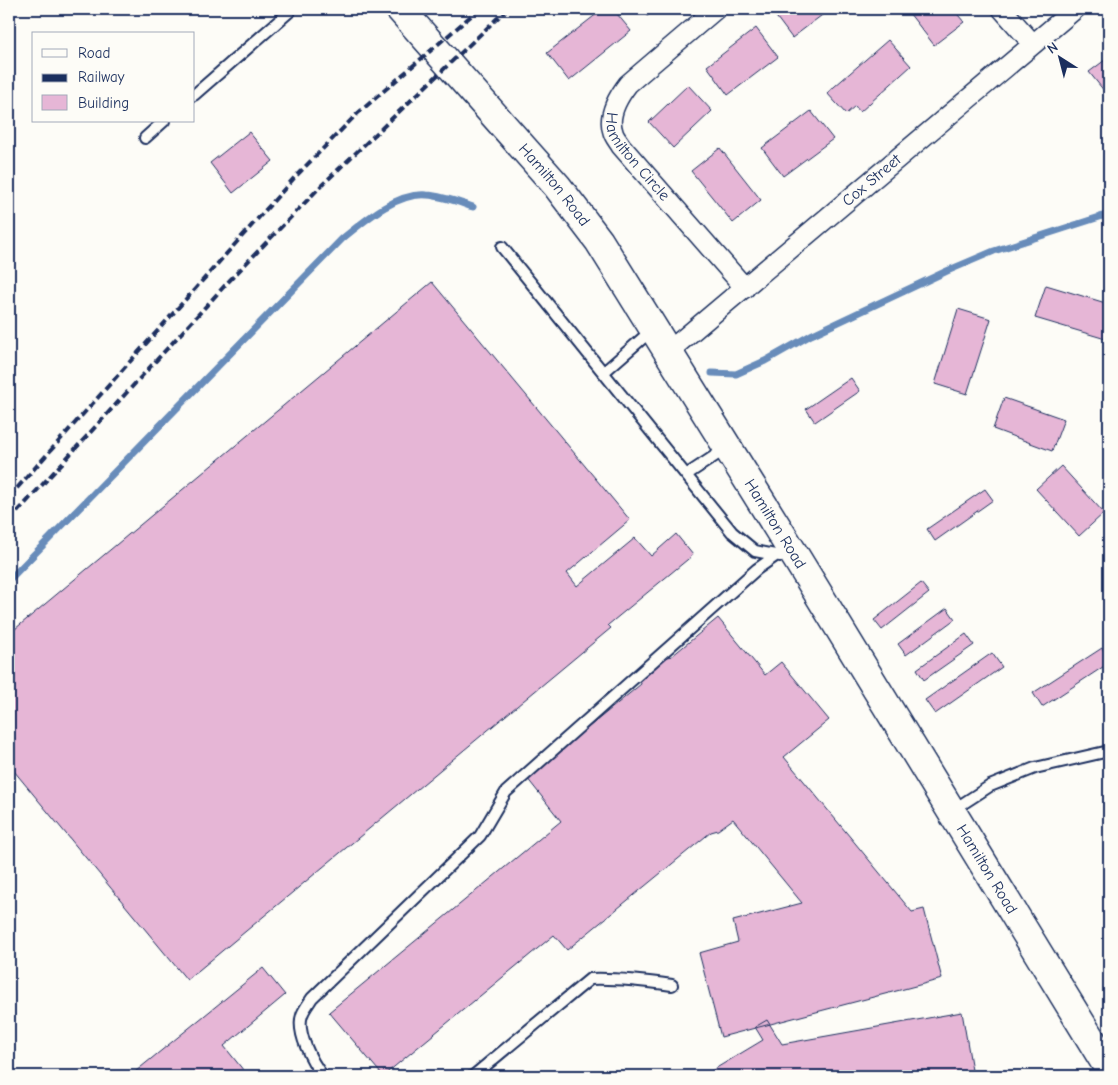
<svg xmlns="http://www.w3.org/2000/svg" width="1118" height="1085" font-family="'Comic Neue',sans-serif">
<rect width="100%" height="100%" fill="#fdfcf7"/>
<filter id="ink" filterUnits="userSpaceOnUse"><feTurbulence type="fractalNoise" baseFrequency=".02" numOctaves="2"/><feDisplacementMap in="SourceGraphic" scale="10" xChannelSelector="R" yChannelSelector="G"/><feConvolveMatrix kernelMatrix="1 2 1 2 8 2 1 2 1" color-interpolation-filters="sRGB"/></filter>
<g filter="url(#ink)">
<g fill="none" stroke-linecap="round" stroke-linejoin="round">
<!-- stream -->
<path stroke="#688cba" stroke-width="7" d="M 712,373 L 736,374 L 765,361 L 811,335 L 947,271 L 994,251 L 1109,214
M 9,580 L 342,239 C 364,221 397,192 427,195 C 443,196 458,202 473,207"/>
</g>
<!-- building -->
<path fill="#e6b6d6" stroke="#1b2f5e" d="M 603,9 L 613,9 L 631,31 L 569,81 L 547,53 Z
M 642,9 L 656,9 L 647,16 Z
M 773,9 L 830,9 L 792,38 L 771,10 Z
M 906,9 L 953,9 L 964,22 L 934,45 Z
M 756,28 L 778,57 L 728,95 L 707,66 Z
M 888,40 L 911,66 L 860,112 L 855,106 L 846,114 L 827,93 Z
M 1109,57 L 1109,97 L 1089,72 Z
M 688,85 L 712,111 L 673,148 L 649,122 Z
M 811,111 L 833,139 L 783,176 L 762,148 Z
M 249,132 L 273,161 L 233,193 L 210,163 Z
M 720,148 L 761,200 L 733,223 L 691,171 Z
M 432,282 L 630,520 L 567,573 L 577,586 L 635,538 L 651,556 L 676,534 L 693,555 L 608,625 L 611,628 L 187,980 L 9,765 L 9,634 Z
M 1046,285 L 1109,304 L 1109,340 L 1035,318 Z
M 958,309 L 991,319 L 967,394 L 935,384 Z
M 851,378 L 860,391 L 815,422 L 806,409 Z
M 1004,398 L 1064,419 L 1052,451 L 993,429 Z
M 1061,466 L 1104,513 L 1079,536 L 1036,489 Z
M 985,489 L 993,500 L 935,541 L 927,529 Z
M 921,583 L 929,593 L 882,630 L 874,620 Z
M 947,608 L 955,619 L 906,655 L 898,644 Z
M 718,618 L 765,675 L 781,662 L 829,720 L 784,757 L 912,912 L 924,909 L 942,979 L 721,1037 L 699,953 L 738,942 L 733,921 L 802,903 L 733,819 L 718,830 L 711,832 L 567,950 L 554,935 L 383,1076 L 329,1012 L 561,821 L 527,778 L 641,684 L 639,676 L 660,659 L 672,656 Z
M 966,634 L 974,645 L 924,680 L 917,669 Z
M 1102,648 L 1109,659 L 1109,663 L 1042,707 L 1033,693 Z
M 992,653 L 1002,667 L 935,714 L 925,700 Z
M 263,968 L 285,995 L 224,1046 L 248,1076 L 130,1076 Z
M 962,1012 L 973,1076 L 703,1076 L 763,1040 L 755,1027 L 767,1020 L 782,1044 Z"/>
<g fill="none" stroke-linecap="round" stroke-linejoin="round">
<!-- lane casing -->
<g stroke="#1b2f5e" stroke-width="14">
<path id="lane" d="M 194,95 L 289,12 L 287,9
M 145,138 L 164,121
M 502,247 L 732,532 L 755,551 L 780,556
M 604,372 L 652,330
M 686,475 L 727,448
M 953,810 L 990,786 L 1035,768 L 1109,751
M 323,1076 C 312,1063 296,1032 302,1015 C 304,1009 309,1003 312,998 L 480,836 L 506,792 L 757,569 L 777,555
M 473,1076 L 590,979 C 618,978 644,981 672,985"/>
</g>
<!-- street casing -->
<g stroke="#1b2f5e" stroke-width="22">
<g id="street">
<path id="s1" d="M 716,9 L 628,84 C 618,97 607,115 613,132 C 614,137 619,142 621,146 L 745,288"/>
<path d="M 1002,9 L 1033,44"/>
<path id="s2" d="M 669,351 L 1075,9"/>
</g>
</g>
<!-- secondary casing -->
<g stroke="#1b2f5e" stroke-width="31">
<g id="secondary">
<path id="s3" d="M 400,9 L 557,186 L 599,241 L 797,559 L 1109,1069"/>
</g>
</g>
<!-- lane -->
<use href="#lane" stroke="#fdfcf7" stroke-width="10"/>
<!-- street -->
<use href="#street" stroke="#fdfcf7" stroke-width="19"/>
<!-- secondary -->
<use href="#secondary" stroke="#fdfcf7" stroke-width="28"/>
<!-- rail -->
<path stroke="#1b2f5e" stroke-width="4" stroke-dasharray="8 4" stroke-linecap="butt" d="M 9,497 L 295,177 L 357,114 L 479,9
M 9,521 L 229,281 L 322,185 L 507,9"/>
</g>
</g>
<g text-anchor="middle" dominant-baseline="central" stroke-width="4" stroke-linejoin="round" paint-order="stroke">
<!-- street labels -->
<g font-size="16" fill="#1b2f5e" stroke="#fdfcf7">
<text stroke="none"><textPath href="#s1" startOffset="201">Hamilton Circle</textPath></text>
<text stroke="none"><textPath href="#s2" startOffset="265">Cox Street</textPath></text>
<text stroke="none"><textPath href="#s3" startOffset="234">Hamilton Road</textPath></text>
<text stroke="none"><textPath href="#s3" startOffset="639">Hamilton Road</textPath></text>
<text stroke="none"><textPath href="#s3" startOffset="1044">Hamilton Road</textPath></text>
</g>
</g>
<!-- margin -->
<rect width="1118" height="1085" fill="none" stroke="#fdfcf7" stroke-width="30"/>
<rect x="15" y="15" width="1088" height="1055" fill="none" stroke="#1b2f5e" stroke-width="2" filter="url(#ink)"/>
<!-- legend -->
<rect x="32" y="32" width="162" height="90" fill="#fdfcf7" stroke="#a3aaba"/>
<rect x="42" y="49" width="25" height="8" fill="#fdfcf7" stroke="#a3aaba"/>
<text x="78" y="58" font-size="15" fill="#1b2f5e">Road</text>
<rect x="42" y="74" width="25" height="8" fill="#1b2f5e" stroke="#a3aaba"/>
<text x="78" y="82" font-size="15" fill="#1b2f5e">Railway</text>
<rect x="42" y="95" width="25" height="15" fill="#e6b6d6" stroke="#a3aaba"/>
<text x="78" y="108" font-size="15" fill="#1b2f5e">Building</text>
<!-- north arrow -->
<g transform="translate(1060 58) rotate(324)" stroke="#fdfcf7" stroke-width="4" paint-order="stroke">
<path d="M0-4L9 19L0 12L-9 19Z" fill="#1b2f5e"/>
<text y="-8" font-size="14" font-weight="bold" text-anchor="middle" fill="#1b2f5e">N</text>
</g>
</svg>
